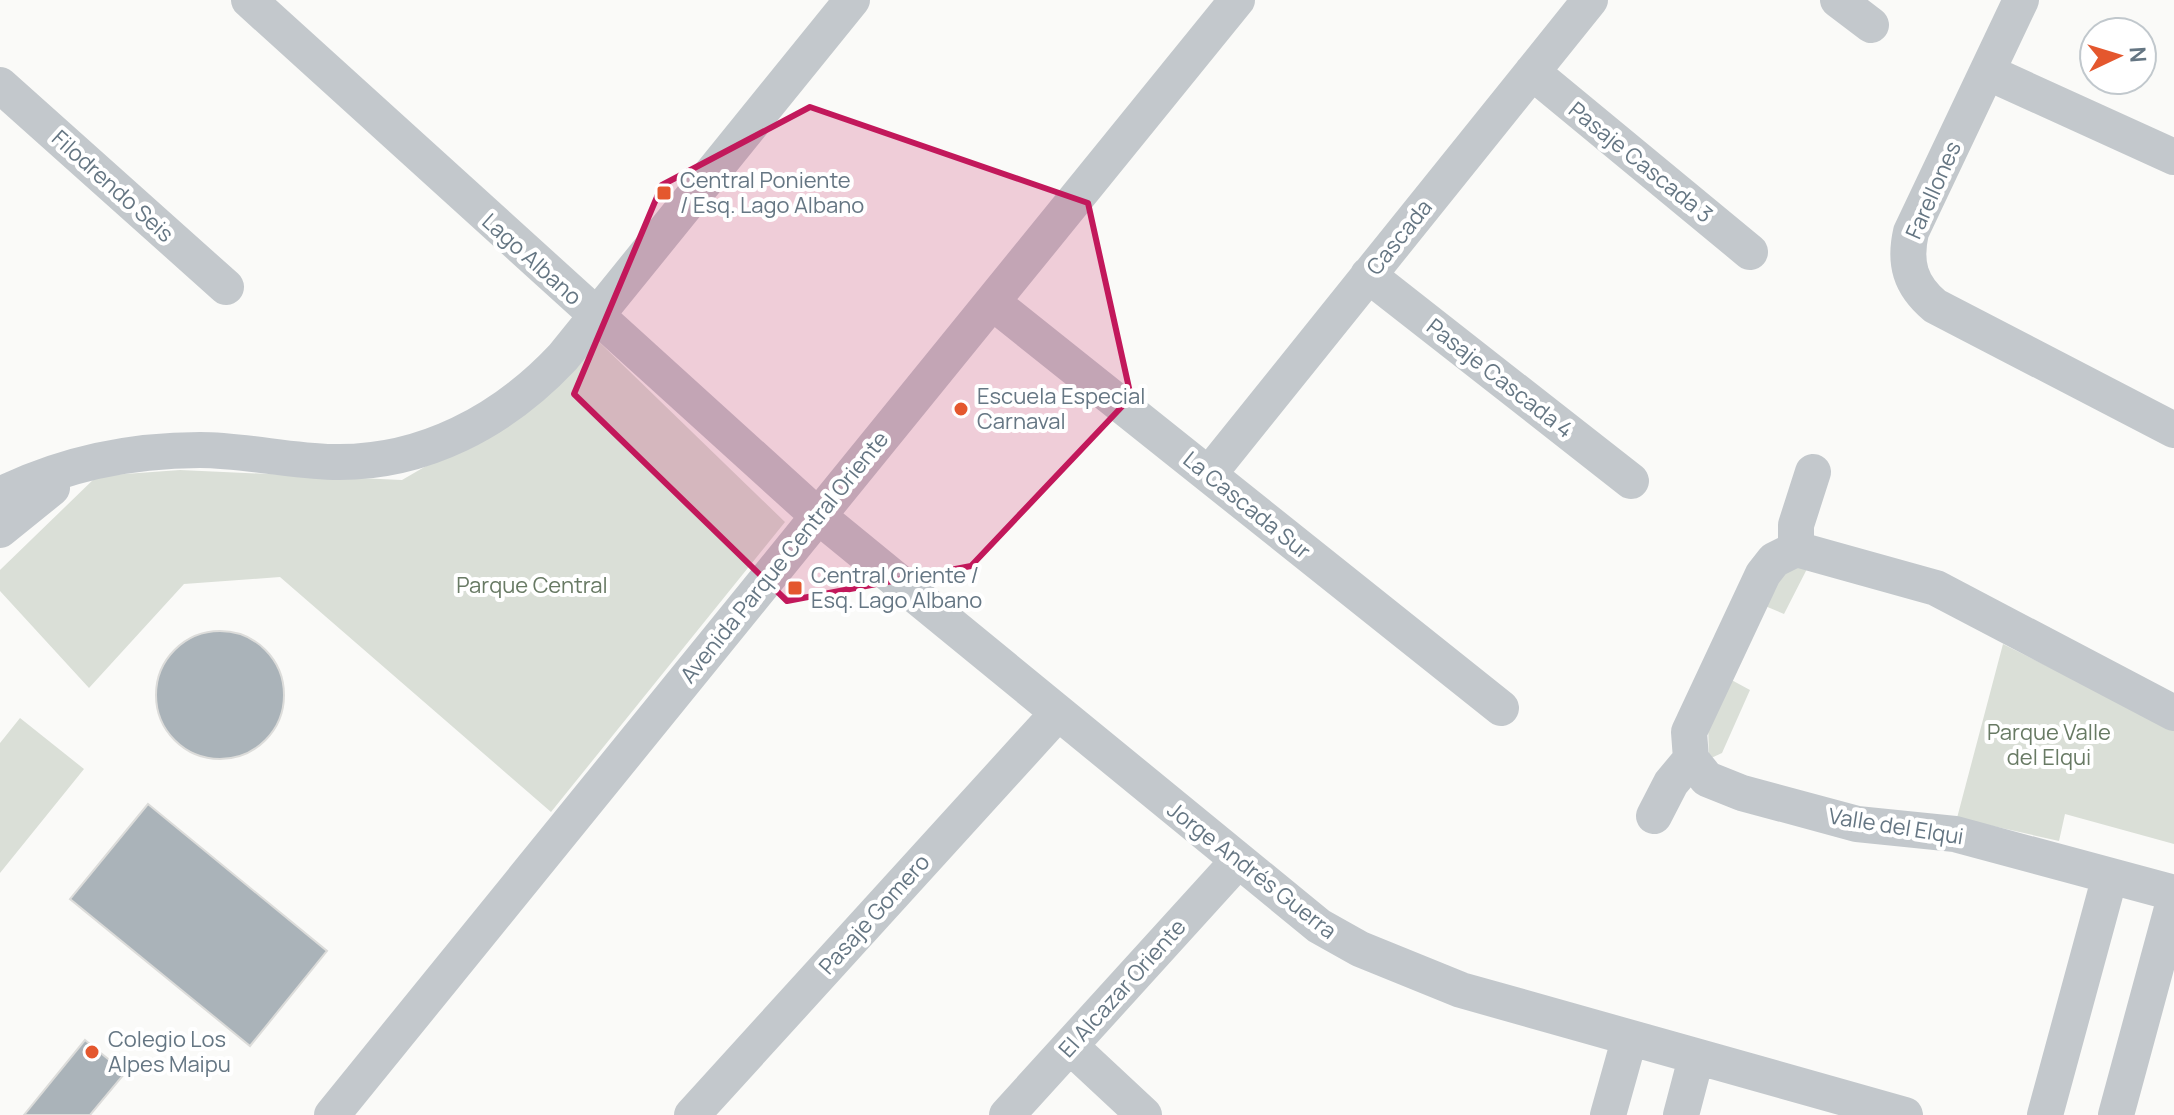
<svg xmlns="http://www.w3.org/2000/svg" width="2174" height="1115" font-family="Manrope,sans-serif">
<rect width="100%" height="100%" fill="#fafaf8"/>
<!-- green -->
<path fill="#dadfd7" d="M 593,336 L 785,522 L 551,812 L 280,577 L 184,584 L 89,688 L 0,591 L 0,570 L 97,476 L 180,470 L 402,480 L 531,405 Z
M 1790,562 L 1809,565 L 1784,614 L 1758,603 Z
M 2003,644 L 2174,729 L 2174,844 L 2065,814 L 2059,841 L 1957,818 Z
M 1726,677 L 1750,690 L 1722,753 L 1709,759 L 1708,723 Z
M 20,718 L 84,769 L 0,873 L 0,743 Z"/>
<!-- building -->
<path fill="#aab3b9" stroke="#dcdcda" stroke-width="2" d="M156 695a64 64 0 1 1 128 0a64 64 0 1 1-128 0Z
M 148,804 L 327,951 L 250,1046 L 70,899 Z
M 85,1040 L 125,1073 L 90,1115 L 24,1115 Z"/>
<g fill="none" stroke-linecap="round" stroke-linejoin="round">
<!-- minor -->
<path stroke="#c3c8cc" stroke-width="36" d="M 249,0 L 817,515 L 1319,926 L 1360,949 L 1461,990 L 1905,1115
M 1838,0 L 1871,25
M 2021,0 L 1911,232 C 1904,263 1910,285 1935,306 L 2174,430
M 1532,72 L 1750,252
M 1987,72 L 2174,157
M 0,85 L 226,287
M 1368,275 L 1631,481
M 992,302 L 1501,708
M 1209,474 L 1590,0
M 0,495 C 63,464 130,450 200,450 C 244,450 288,461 333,462 C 423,464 503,421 563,357 L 852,0
M 0,530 L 52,488
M 1796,549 L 1796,525 L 1813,472
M 2174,713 L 1936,588 L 1796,549 L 1774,560 L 1763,574 L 1689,732 L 1691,759 L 1707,779 L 1742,793 L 1857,824 L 1955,834 L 2174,893
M 1654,816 L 1671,783 L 1691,759
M 1070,1046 L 1144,1115
M 332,1115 L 1237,0
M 692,1115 L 1057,714
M 1007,1115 L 1237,862
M 1608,1115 L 1629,1040
M 1681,1115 L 1696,1058
M 2045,1115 L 2110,876
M 2116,1115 L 2174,901"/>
</g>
<!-- marked area -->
<path fill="#c2185b" fill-opacity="0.2" stroke="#c2185b" stroke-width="6" stroke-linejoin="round" d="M 810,107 L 1088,203 L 1131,397 L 971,566 L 787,601 L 574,394 L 662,185 Z"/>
<!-- markers -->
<g fill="#e4572e" stroke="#fff" stroke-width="3">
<rect x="656" y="185" width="16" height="16" rx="4"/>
<circle cx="961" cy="409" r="8"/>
<rect x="787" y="580" width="16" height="16" rx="4"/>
<circle cx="92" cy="1052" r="8"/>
</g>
<g text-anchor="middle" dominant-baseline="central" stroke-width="8" stroke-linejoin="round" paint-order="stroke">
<!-- street labels -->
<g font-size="22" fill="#657683" stroke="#fff">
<text transform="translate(1641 162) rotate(39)">Pasaje Cascada 3</text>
<text transform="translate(113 186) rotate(42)">Filodrendo Seis</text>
<text transform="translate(1933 190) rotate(-66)">Farellones</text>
<text transform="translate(1399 237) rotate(-51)">Cascada</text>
<text transform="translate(532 259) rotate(42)">Lago Albano</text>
<text transform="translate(1500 378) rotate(38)">Pasaje Cascada 4</text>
<text transform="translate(1247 505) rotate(39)">La Cascada Sur</text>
<text transform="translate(784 557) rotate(-51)">Avenida Parque Central Oriente</text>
<text transform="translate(1896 826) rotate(9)">Valle del Elqui</text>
<text transform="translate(1252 870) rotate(38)">Jorge Andrés Guerra</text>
<text transform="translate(874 914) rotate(-48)">Pasaje Gomero</text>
<text transform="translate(1122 988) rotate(-48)">El Alcazar Oriente</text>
</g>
<!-- poi labels -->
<g font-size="22" fill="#657683" stroke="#fff" text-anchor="start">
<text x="680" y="180">Central Poniente<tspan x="680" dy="25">/ Esq. Lago Albano</tspan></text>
<text x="977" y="396">Escuela Especial<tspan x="977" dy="25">Carnaval</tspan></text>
<text x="811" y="575">Central Oriente /<tspan x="811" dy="25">Esq. Lago Albano</tspan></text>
<text x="108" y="1039">Colegio Los<tspan x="108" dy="25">Alpes Maipu</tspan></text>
</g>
<!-- park labels -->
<g font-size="22" fill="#687a64" stroke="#fff">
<text x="532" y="585">Parque Central</text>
<text x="2049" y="732">Parque Valle<tspan x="2049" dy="25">del Elqui</tspan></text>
</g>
</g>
<!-- north arrow -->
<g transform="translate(2118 56) rotate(86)"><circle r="38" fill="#ffffff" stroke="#c1c8cd" stroke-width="2"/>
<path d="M0-6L14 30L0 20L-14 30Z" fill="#e4572e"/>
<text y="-12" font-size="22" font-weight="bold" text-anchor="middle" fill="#657683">N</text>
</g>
</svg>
